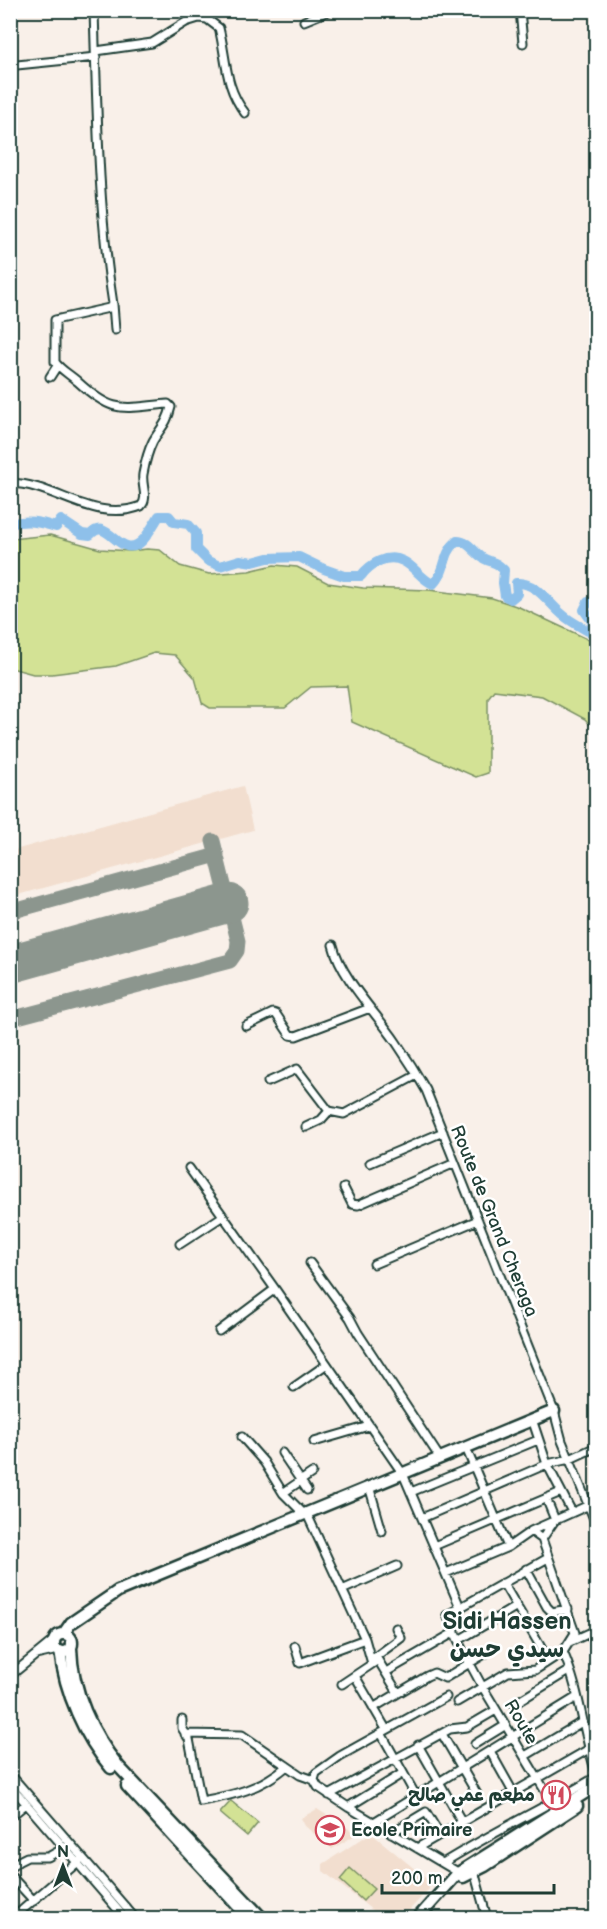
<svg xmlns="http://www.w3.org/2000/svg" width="607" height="1929" font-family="'Balsamiq Sans','Playpen Sans Arabic',sans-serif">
<rect width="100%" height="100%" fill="#f9f0e9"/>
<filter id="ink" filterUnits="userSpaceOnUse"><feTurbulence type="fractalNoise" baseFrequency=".0167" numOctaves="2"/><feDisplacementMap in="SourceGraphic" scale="12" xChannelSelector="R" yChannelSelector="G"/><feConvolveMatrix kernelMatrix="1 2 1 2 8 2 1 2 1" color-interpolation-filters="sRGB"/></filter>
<g filter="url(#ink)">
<!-- built -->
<path fill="#f2decf" d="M 243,786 L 253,830 L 11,897 L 11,851 Z
M 317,1809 L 357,1834 L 332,1849 L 305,1826 L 301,1818 Z
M 371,1833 L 428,1880 L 429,1889 L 402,1918 L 382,1918 L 323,1871 L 323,1864 Z"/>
<!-- green -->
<path fill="#d3e295" stroke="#799064" stroke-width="1.5" d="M 50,535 L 100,549 L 130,551 L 147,549 L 160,550 L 180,566 L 209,574 L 249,571 L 274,565 L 297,567 L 328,583 L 363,588 L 429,590 L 492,598 L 519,607 L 596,643 L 596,731 L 585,719 L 542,696 L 494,690 L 488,698 L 488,773 L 476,777 L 352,722 L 347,686 L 311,687 L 285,708 L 210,708 L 202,703 L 195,678 L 175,655 L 154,653 L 116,666 L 52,674 L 33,674 L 11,668 L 11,539 Z
M 231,1801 L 258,1823 L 247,1836 L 220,1813 Z
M 350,1868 L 374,1889 L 363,1901 L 340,1880 Z"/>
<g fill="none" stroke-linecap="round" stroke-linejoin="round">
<!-- river -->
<path stroke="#8ec0ea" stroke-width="10" d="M 10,524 C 27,519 40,522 56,527 L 61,520 L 82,534 L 90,535 C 93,532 97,528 102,530 C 115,534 126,558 143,540 C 149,533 154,524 159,516 L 169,516 L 174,522 L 188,524 L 196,533 L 196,549 L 208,561 L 220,566 L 240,560 L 253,562 L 268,558 L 299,557 L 324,569 L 344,576 L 361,576 C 370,564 387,553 403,561 C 414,566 421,579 433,584 C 448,570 441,555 457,541 C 471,541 475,556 487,560 C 495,563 497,563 504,570 L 503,583 L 505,596 L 511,599 L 517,594 L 516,583 C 536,581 549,604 563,615 C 571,622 580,626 588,631 L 594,629 L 592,621 L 584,610 L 588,602 L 596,603"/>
<!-- taxiway -->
<path stroke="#8c968e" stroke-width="15" d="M 10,912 L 217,855
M 10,1019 L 230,961 L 237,951 L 238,941 L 213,841"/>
<!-- runway -->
<path stroke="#8c968e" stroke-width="39" d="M 10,964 L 229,903"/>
<!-- street casing -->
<g stroke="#1f3d34" stroke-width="11">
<path id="street" d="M 520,10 L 523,43
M 304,21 L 331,10
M 96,51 L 152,43 L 186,22 L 199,18 L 207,19 L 219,28 C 227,59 224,86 245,113
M 10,63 L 17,65 L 96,57
M 113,304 L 115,330
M 50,377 L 57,366
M 10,483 C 56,484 94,524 141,506 C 149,498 141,485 143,474 C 145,463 148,451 153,441 C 161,427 167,424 171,407 L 168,404 C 121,408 114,415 77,381 C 69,374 61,370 55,362 L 55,320 L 109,308 L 113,304 C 98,207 97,108 94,10
M 333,945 C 341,978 377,1014 396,1042 C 407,1058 417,1074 426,1090 L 554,1411 L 562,1441 L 596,1524
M 246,1026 L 273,1013 L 276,1014 L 290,1035 L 296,1036 L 370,1008
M 268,1082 L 297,1069 L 329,1111 L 344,1114 L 417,1075
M 306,1127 L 321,1120 L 329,1111
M 370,1163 L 443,1132
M 189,1168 L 275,1289 L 403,1474 L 460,1607
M 344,1188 L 352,1204 L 358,1205 L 455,1163
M 180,1244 L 223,1216
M 310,1263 L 350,1318 L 358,1333 L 440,1458
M 374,1264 L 478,1220
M 219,1331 L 275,1289
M 294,1387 L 327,1364
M 532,1419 L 547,1464 L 572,1512
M 242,1437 L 264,1462 L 283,1493 L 304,1514
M 314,1442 L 369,1426
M 466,1448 L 508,1547
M 282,1453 L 307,1490
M 369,1486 L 382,1531
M 411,1492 L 538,1440
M 283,1493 L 312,1473
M 546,1498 L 555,1520 L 542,1539 L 575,1633 L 563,1652 C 580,1690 583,1733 596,1773
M 307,1514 L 365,1639 L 371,1660 L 401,1638 L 396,1628
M 422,1518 L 547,1464 L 570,1459 L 596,1447
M 531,1531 L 589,1505
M 434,1546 L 561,1492
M 548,1558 L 447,1615 L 462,1649 L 482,1686 L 559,1814
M 526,1569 L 547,1607 L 552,1612 L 568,1609
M 446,1573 L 508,1547 L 531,1531 L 542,1539
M 503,1583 L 549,1661
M 342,1590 L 397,1566
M 590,1633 L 596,1648
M 459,1640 L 517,1606
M 572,1641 L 596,1630
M 295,1646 L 300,1663 L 365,1639
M 36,1655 L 58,1650
M 386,1672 L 455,1632
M 10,1676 L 54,1640
M 355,1676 L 386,1729
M 342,1684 L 378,1660 L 398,1693
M 446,1697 L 340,1756 L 316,1773 L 314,1780 L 318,1787 L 348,1807 L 461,1874
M 457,1702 L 508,1672 L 535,1670 L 563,1652
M 514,1704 L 570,1670
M 373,1708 L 427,1676 L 434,1673 L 445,1678 L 491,1650
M 182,1720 L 182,1728 L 189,1739 L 201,1801 C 235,1795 260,1789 287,1766
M 381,1733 L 416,1796
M 185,1734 L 242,1735 L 300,1775 L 314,1780
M 442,1734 L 477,1794
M 475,1744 L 506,1725
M 418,1745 L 462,1822
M 490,1751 L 513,1792
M 525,1756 L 582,1722
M 10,1774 L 135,1918
M 10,1785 L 125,1918
M 329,1795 L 450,1729 L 467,1727 L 496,1710
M 348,1807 L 403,1773
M 10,1817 L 26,1804
M 374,1822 L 577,1697
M 391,1833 L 426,1812 L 440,1835
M 417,1848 L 589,1749
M 443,1863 C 493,1832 546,1807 596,1777
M 10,1868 L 19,1861 L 27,1857 L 48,1857 L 64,1848
M 474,1871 L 487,1918
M 10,1875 L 34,1901
M 13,1918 L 79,1861"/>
</g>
<!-- secondary casing -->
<g stroke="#1f3d34" stroke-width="15">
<path id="secondary" d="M 64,1633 L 71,1623 L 118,1591 L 554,1411
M54 1643a9 9 0 1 1 18 0a9 9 0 1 1-18 0Z
M 71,1648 C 72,1691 92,1734 119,1767 L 262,1918
M 60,1651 C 65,1693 84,1736 111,1768
M 127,1786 L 249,1918
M 463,1877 L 485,1866 L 577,1806
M 418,1918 L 458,1873 L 596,1786"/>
</g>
<!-- street -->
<use href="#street" stroke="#fff" stroke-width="7"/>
<!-- secondary -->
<use href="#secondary" stroke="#fff" stroke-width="10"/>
</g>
</g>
<!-- icons -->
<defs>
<g id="restaurant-ring" transform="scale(1.5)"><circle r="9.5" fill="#fff" stroke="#d1495b" stroke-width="1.5"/><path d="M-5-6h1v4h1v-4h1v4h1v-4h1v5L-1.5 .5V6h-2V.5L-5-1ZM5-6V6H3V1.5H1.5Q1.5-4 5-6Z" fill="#d1495b"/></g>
<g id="school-ring" transform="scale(1.5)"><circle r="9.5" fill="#fff" stroke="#d1495b" stroke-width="1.5"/><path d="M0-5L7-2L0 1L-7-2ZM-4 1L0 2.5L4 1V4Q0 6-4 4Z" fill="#d1495b"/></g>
</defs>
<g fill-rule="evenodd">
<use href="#restaurant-ring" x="556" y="1795"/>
<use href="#school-ring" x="330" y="1830"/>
</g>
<g text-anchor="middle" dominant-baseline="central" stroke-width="5" stroke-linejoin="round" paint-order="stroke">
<!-- street labels -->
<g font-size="18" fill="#1f3d34" stroke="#fff">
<text transform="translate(494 1221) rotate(68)">Route de Grand Cheraga</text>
<text transform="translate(521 1722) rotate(59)">Route</text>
</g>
<!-- poi labels -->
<g font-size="18" font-weight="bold" fill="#1f3d34" stroke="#fff" text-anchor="end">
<text x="535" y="1795">مطعم عمي صالح</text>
<text x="351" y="1830" text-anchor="start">Ecole Primaire</text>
</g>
<!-- district labels -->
<g font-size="24" font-weight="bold" fill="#1f3d34" stroke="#fff">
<text x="507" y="1621">Sidi Hassen<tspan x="507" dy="28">سيدي حسن</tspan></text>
</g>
</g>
<!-- margin -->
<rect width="607" height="1929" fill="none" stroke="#fff" stroke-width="36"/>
<rect x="18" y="18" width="571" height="1893" fill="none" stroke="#1f3d34" stroke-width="2" filter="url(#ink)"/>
<!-- north arrow -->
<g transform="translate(63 1866)" stroke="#ffffff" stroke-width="4.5" paint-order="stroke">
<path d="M0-4.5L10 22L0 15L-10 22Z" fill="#1f3d34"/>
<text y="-9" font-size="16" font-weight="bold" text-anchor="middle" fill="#1f3d34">N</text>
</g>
<!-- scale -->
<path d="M382 1884v9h172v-9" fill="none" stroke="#1f3d34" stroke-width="3"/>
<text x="391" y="1884" font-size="18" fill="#1f3d34" stroke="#ffffff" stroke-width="4.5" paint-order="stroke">200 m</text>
</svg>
